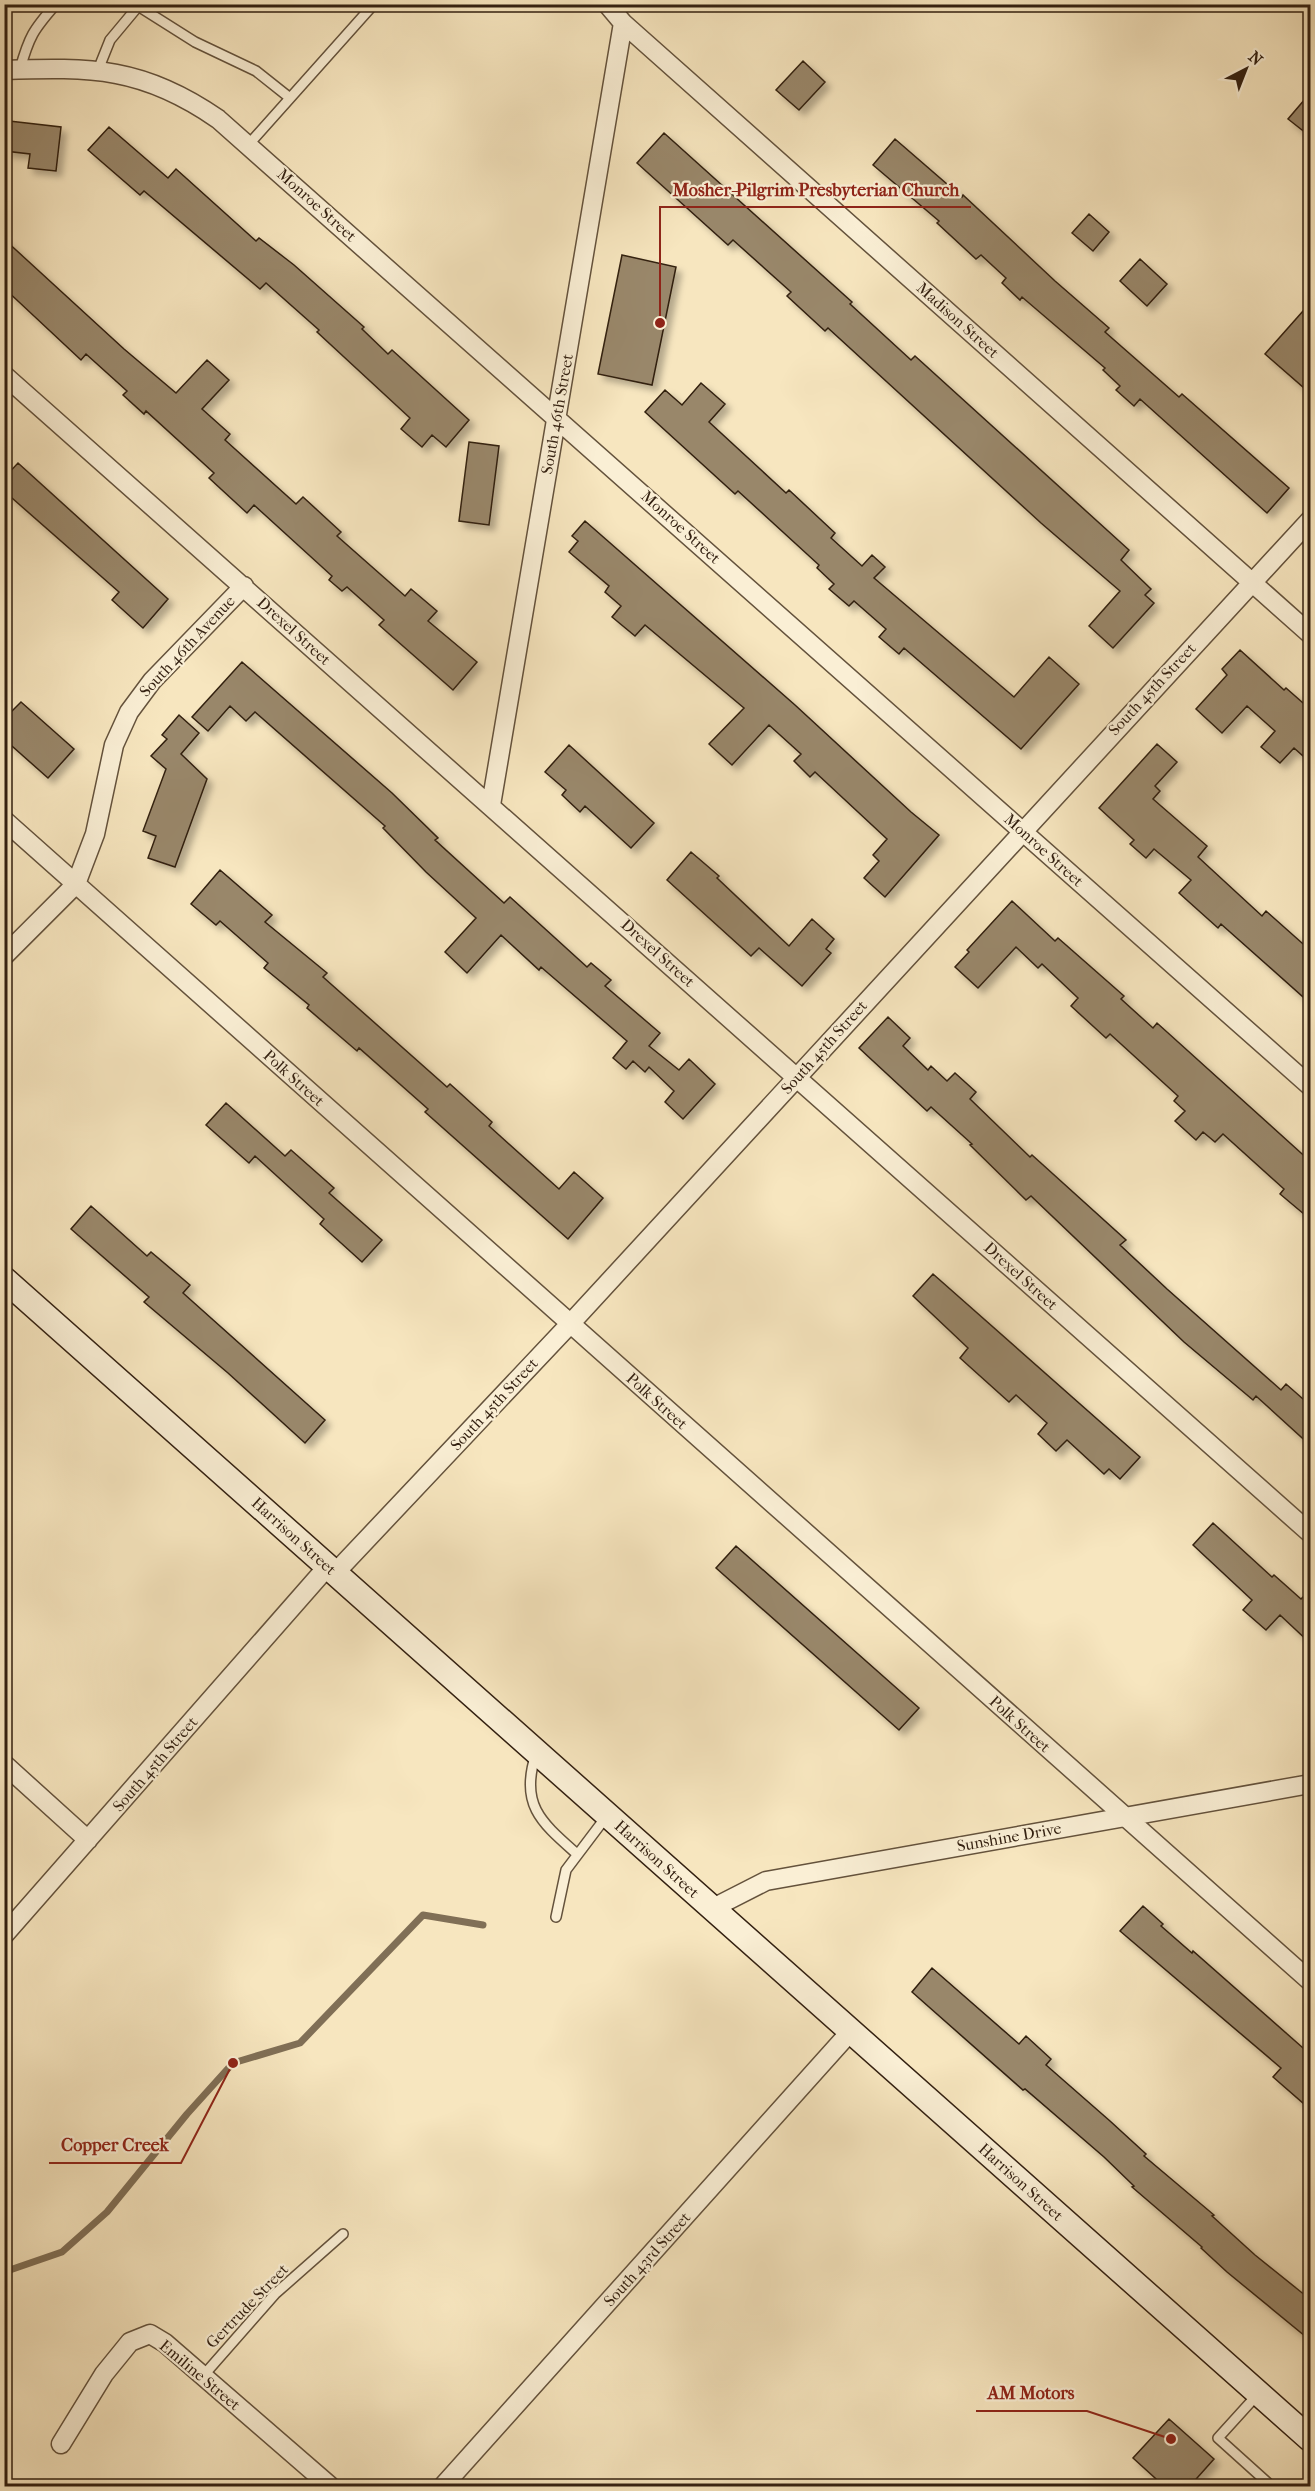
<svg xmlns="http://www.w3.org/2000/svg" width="1315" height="2491" font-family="'IM FELL French Canon',serif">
<defs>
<filter id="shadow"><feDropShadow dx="5.5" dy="5.5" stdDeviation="3" flood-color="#0004"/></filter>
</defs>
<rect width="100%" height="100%" fill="#f7e6bf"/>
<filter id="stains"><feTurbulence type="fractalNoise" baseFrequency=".00333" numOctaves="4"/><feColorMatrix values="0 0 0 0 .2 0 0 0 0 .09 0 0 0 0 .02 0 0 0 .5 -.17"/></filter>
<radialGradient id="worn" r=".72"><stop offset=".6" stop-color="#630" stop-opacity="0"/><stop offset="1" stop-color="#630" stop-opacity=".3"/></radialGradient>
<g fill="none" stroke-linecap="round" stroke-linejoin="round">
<!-- stream -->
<path stroke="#806f56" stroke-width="7" d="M 4,2272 L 62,2252 L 107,2212 L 187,2114 L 233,2063 L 300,2043 L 423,1915 L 483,1925"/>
</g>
<!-- building -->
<path fill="#99876b" stroke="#332011" stroke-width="1.5" filter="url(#shadow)" d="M 803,61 L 825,82 L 799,110 L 776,90 Z
M 1311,92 L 1311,137 L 1288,119 Z
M 9,121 L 61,127 L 56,171 L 28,168 L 30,154 L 5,151 Z
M 109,127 L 168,178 L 176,169 L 256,241 L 259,238 L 294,265 L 364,327 L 362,329 L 388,354 L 392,350 L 469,420 L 446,447 L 432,435 L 422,447 L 401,429 L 410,418 L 317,332 L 319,330 L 266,283 L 260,289 L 144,191 L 140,195 L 88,150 Z
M 664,133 L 852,302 L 850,304 L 911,360 L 915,356 L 1129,550 L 1121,560 L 1151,589 L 1145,595 L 1154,603 L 1113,648 L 1089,626 L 1120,591 L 1041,523 L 828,328 L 825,331 L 787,296 L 791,292 L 733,240 L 728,245 L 637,163 Z
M 895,139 L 962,197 L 963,195 L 1055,281 L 1109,328 L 1105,332 L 1179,397 L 1182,394 L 1289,488 L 1267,513 L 1140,399 L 1134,406 L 1116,390 L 1120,386 L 1103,370 L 1105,368 L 1022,297 L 1020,300 L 1002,283 L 1006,278 L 981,255 L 976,259 L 937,223 L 939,221 L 873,165 Z
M 1089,214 L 1109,232 L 1093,251 L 1072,233 Z
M 4,239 L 124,349 L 176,393 L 207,360 L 229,380 L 202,409 L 230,434 L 225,440 L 296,504 L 303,497 L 341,532 L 337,536 L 405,596 L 411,589 L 437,611 L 428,621 L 477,662 L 453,690 L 379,625 L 384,620 L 347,587 L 342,591 L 329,580 L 332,576 L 254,505 L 247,513 L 209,478 L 214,473 L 146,411 L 144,414 L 123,395 L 127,391 L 86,354 L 81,360 L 4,288 Z
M 622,255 L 676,267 L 652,385 L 598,374 Z
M 1140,259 L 1167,284 L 1147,306 L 1120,281 Z
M 1311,302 L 1311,394 L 1265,354 Z
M 701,383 L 725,404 L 709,422 L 786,493 L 789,490 L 835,533 L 831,538 L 862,566 L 872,555 L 885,567 L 874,578 L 1014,697 L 1049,657 L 1079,684 L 1021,749 L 904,648 L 899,654 L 879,637 L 886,629 L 854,601 L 849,606 L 829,589 L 834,584 L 817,568 L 819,565 L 738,491 L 735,494 L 645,412 L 665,390 L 682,405 Z
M 469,442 L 499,446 L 489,525 L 459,521 Z
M 18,463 L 168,599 L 143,628 L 112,600 L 119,592 L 4,491 L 4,478 Z
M 585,521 L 795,705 L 911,812 L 939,835 L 885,897 L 864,878 L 879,861 L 873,855 L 887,839 L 815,772 L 810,777 L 794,761 L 801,754 L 769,725 L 732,765 L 709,744 L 744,708 L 645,625 L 635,636 L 612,617 L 621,606 L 605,592 L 609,586 L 569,552 L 578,541 L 572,536 Z
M 1240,650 L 1284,690 L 1286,688 L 1311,710 L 1311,763 L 1294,748 L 1280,763 L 1261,747 L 1275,731 L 1247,706 L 1222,733 L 1196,709 L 1227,675 L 1222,669 Z
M 242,662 L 392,793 L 438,838 L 435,840 L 504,903 L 510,897 L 587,967 L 591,963 L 611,980 L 605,986 L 660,1033 L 649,1046 L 679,1070 L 689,1059 L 715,1084 L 683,1119 L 665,1102 L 674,1091 L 649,1067 L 645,1072 L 633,1061 L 626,1069 L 613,1058 L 627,1041 L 541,967 L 539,970 L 501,935 L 467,973 L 445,952 L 476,918 L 426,872 L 383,828 L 385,826 L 255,712 L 246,721 L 230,706 L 208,731 L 192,717 Z
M 21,702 L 74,749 L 48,778 L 4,739 L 4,719 Z
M 179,715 L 199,733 L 181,754 L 207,779 L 175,867 L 148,858 L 156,836 L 143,831 L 166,769 L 151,756 L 167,739 L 162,735 Z
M 1157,744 L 1177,762 L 1155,786 L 1160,791 L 1153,799 L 1207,846 L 1198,857 L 1262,916 L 1266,911 L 1311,951 L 1311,1004 L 1221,924 L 1218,928 L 1179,893 L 1191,880 L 1154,849 L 1146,858 L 1130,844 L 1134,840 L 1099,808 Z
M 569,745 L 654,823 L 631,848 L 585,806 L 580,812 L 562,795 L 566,790 L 545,772 Z
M 691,852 L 719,876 L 717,878 L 789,946 L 812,919 L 834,939 L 826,949 L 831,953 L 802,986 L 759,948 L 751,956 L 667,880 Z
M 220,870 L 272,915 L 265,922 L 327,973 L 323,977 L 447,1087 L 450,1084 L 492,1122 L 489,1126 L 559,1189 L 574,1172 L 603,1198 L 568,1239 L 425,1112 L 428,1109 L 359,1048 L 357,1051 L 307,1008 L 309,1005 L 264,968 L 268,963 L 220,921 L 216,925 L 191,904 Z
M 1012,901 L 1055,941 L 1058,938 L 1124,996 L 1121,999 L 1153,1028 L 1157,1023 L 1311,1162 L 1311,1220 L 1280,1194 L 1284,1189 L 1223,1134 L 1215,1142 L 1203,1132 L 1196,1140 L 1175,1121 L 1185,1111 L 1174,1101 L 1178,1096 L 1110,1034 L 1106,1038 L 1071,1006 L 1078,998 L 1042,964 L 1038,968 L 1016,947 L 978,988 L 955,967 L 969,952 L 967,950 Z
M 888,1017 L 910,1038 L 903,1046 L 928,1070 L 931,1066 L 947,1081 L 955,1073 L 976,1092 L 970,1099 L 1030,1157 L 1032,1155 L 1126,1240 L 1120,1245 L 1167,1289 L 1281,1390 L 1286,1384 L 1311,1406 L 1311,1446 L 1256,1396 L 1253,1400 L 1184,1342 L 1031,1196 L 1026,1200 L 970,1145 L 972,1144 L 931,1107 L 927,1111 L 859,1048 Z
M 226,1103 L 285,1156 L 291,1150 L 334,1188 L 329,1193 L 382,1240 L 362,1262 L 320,1224 L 324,1219 L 255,1156 L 249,1163 L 206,1125 Z
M 91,1206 L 147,1256 L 151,1252 L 190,1285 L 183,1293 L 325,1420 L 305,1443 L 228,1373 L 144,1302 L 149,1297 L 71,1229 Z
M 933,1274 L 1140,1457 L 1120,1479 L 1109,1469 L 1104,1474 L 1067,1440 L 1056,1451 L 1038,1434 L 1047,1423 L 1016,1395 L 1009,1402 L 960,1358 L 968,1348 L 913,1296 Z
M 1213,1523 L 1272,1577 L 1274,1575 L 1301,1599 L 1311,1589 L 1311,1644 L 1280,1615 L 1266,1630 L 1243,1610 L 1252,1600 L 1193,1545 Z
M 736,1546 L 919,1708 L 899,1730 L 716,1568 Z
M 1143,1906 L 1163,1924 L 1161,1926 L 1192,1953 L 1193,1951 L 1311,2055 L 1311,2110 L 1273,2077 L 1281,2068 L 1120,1931 Z
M 932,1968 L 1019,2044 L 1026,2036 L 1051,2059 L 1046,2065 L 1110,2121 L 1146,2154 L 1144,2156 L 1214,2215 L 1212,2216 L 1255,2255 L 1311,2300 L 1311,2341 L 1227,2272 L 1201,2248 L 1202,2247 L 1132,2187 L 1134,2186 L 1104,2157 L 1025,2089 L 1023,2090 L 912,1992 Z
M 1169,2419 L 1214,2459 L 1189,2487 L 1165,2487 L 1133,2458 Z"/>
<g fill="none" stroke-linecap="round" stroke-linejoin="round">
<!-- lane casing -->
<g stroke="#64523c" stroke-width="12">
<path id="lane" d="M 138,6 L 195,42 L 256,71 L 290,98
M 20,69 C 29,37 33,30 56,4
M 98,70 L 110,40 L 140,4
M 249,144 L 374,4
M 536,1754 C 519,1805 542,1823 577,1854
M 556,1917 L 566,1870 L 606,1817
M 203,2376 L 275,2294 L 343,2234
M 1257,2395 L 1218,2438 L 1268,2483 L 1265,2486"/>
</g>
<!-- street casing -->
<g stroke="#64523c" stroke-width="21">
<path id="street" d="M 607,4 L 623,23 L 1310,634
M 4,70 C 92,67 143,67 218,119 L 1310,1086
M 4,375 L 1310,1533
M 491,805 C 537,545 579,284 623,23
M 4,820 L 1310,1981
M 4,956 L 76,884 L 95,834 L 114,745 L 129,712 L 152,681 L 244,586
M 335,1573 L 570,1324 L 1310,520
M 4,1764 L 88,1840
M 713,1908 L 766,1881 L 1310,1784
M 4,1935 L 328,1566
M 61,2444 L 104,2374 L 130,2342 L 150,2334 L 165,2343 L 330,2486
M 443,2486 L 851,2031"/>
</g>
<!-- secondary casing -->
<g stroke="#332011" stroke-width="27">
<path id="secondary" d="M 4,1279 L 1310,2439"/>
</g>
<!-- lane -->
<use href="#lane" stroke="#faefd5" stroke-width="9"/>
<!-- street -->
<use href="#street" stroke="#faefd5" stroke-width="18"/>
<!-- secondary -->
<use href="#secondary" stroke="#faefd5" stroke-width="24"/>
</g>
<g text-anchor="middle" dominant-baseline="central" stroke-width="4.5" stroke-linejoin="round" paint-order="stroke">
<!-- street labels -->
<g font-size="16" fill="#332011" stroke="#faefd5">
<text transform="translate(317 205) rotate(42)">Monroe Street</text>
<text transform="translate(958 320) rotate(42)">Madison Street</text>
<text transform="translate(557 414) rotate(-80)">South 46th Street</text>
<text transform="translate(681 527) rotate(42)">Monroe Street</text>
<text transform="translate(294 631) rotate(42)">Drexel Street</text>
<text transform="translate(187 646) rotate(-47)">South 46th Avenue</text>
<text transform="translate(1152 689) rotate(-47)">South 45th Street</text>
<text transform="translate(1044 850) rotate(42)">Monroe Street</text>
<text transform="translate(658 953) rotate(42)">Drexel Street</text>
<text transform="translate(824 1047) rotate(-48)">South 45th Street</text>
<text transform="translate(294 1078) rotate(42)">Polk Street</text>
<text transform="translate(1021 1276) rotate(42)">Drexel Street</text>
<text transform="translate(657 1401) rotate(42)">Polk Street</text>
<text transform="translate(494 1404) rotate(-47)">South 45th Street</text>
<text transform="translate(294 1536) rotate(42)">Harrison Street</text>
<text transform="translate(1020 1724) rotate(42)">Polk Street</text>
<text transform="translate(155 1764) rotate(-49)">South 45th Street</text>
<text transform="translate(1009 1837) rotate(-10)">Sunshine Drive</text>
<text transform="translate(657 1859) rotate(42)">Harrison Street</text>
<text transform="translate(1021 2182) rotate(42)">Harrison Street</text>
<text transform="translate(647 2259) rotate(-48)">South 43rd Street</text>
<text transform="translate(247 2306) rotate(-46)">Gertrude Street</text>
<text transform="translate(200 2375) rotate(40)">Emiline Street</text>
</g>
</g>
<!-- callouts -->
<path fill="none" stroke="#8f2418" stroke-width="2" d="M660 323L660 207H971M233 2063L181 2163H49M1171 2439L1087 2411H976"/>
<g fill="#8f2418" stroke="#faefd5" stroke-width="2">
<circle cx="660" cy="323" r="6"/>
<circle cx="233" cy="2063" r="6"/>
<circle cx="1171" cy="2439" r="6"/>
</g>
<g font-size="18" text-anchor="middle" font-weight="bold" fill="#8f2418" stroke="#faefd5" stroke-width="4.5" stroke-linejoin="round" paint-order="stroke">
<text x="816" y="196">Mosher-Pilgrim Presbyterian Church</text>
<text x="115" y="2151">Copper Creek</text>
<text x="1031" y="2399">AM Motors</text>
</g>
<!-- margin -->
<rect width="1315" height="2491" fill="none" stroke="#f7e6bf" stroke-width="24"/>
<rect x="6" y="6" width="1303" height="2479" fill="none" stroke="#332011" stroke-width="3"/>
<rect x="12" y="12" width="1291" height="2467" fill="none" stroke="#332011" stroke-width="1.5"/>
<!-- north arrow -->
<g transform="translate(1246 69) rotate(42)" stroke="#faefd5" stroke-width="4.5" paint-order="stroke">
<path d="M0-4.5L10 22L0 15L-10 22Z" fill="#332011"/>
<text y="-9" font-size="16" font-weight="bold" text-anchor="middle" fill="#332011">N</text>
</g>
<rect width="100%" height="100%" filter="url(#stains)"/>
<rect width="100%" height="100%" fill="url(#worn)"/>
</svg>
